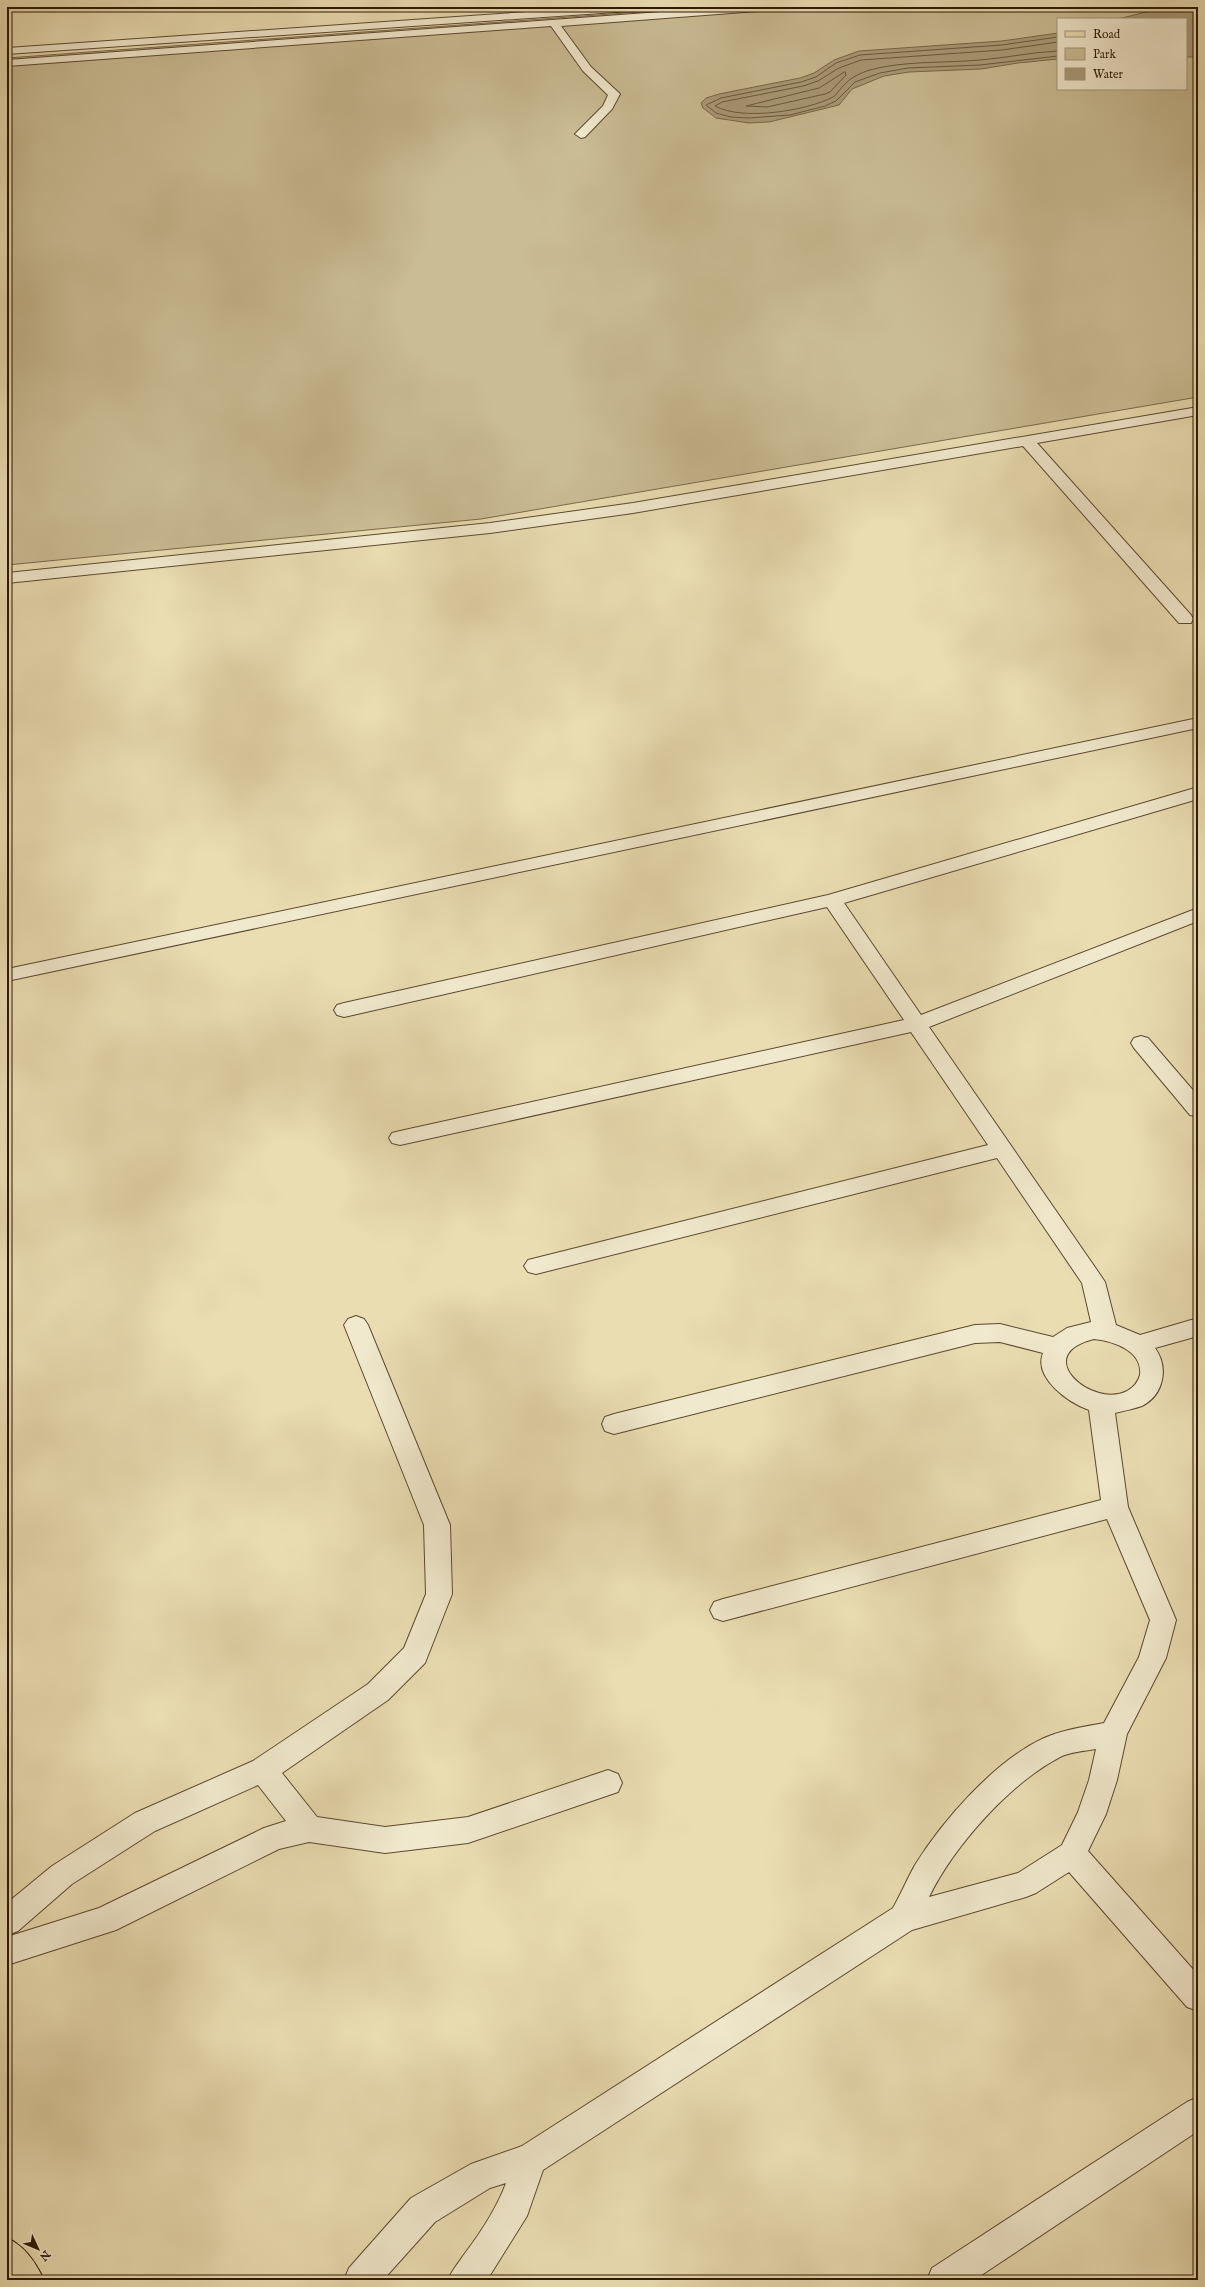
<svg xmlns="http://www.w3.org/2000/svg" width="1205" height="2287" font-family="'IM FELL English',serif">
<rect width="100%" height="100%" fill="#eaddb2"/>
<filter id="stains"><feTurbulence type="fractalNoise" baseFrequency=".005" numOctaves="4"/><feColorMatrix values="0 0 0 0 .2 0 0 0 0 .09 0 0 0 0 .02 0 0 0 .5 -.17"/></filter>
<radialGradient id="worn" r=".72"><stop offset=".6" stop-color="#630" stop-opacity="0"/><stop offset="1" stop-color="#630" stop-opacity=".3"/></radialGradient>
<!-- green -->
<path fill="#cabc94" stroke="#7b6a4c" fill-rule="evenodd" d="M 707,7 L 1198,7 L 1198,397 L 481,519 L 7,565 L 7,58 ZM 1058,19 L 1186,19 L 1186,89 L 1058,89 Z"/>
<!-- water -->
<path fill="#a99a77" stroke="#776649" d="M 1166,7 L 1198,7 L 1198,57 L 1186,57 L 1186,19 L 1118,19 Z
M 1058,33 L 1058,59 L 1018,63 L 981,69 L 909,72 L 884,76 L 852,89 L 839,105 L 769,122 L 749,123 L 716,118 L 703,108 L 701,103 L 706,98 L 719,94 L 800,78 L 814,73 L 834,60 L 859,51 L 1002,41 Z"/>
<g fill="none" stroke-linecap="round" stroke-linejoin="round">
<!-- shore -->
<path stroke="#6a593e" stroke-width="1" d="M 1058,37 L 1002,45 L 860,55 L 836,63 L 816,77 L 801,82 L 721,98 L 706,105 L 716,113 L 731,117 L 749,118 L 790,115 L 825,106 L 836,101 L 855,82 L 880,73 L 908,68 L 980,65 L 1058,56
M 1058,42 L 1002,50 L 861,60 L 839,68 L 818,81 L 803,86 L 722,102 L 715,106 C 742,121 806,111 833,97 C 838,94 840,88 845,84 C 854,74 871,69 883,67 C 915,61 948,63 980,60 C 1006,58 1032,52 1058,51
M 845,72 L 846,75 L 830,92 L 825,94 L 767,107 L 746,106 L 819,88 Z"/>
<!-- service casing -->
<g stroke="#5c4930" stroke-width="2">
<path id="service" d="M 728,7 L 777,7 L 772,10 L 561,26 L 591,67 L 620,94 L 612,109 L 585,137 L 581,138 L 575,134 L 603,106 L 608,95 L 583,71 L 551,26 L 7,66 L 7,60 Z
M 356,1316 L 364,1319 L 368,1325 L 450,1525 L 452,1594 L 425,1663 L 388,1700 L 282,1773 L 317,1817 L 385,1827 L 468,1817 L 608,1770 L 618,1774 L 622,1783 L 618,1792 L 468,1843 L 385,1853 L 309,1842 L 279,1849 L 116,1930 L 7,1965 L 7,1937 L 99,1908 L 264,1828 L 286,1821 L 258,1785 L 155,1831 L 72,1884 L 18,1931 L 7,1935 L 7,1903 L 52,1866 L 135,1813 L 253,1761 L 368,1684 L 404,1648 L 426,1594 L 424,1525 L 344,1325 L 348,1319 Z"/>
</g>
<!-- minor casing -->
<g stroke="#5c4930" stroke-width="2">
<path id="minor" d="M 599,7 L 650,7 L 645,10 L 7,54 L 7,48 Z
M 1198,407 L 1198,415 L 1037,443 L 1191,615 L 1193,619 L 1191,623 L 1179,623 L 1023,446 L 633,513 L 490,533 L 7,583 L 7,573 L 490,523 L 633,503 Z
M 1198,718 L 1198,728 L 7,981 L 7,969 Z
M 1195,788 L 1198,789 L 1198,799 L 844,903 L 921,1015 L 1198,908 L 1198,921 L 929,1027 L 1101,1276 L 1105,1282 L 1116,1325 L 1140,1335 L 1198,1318 L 1198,1336 L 1155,1348 C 1169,1367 1164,1395 1142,1406 C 1133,1409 1123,1411 1115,1413 L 1128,1507 L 1176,1620 L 1166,1658 L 1127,1734 L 1117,1780 L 1106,1814 L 1088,1851 L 1198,1975 L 1198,2011 L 1187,2007 L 1069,1872 L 1036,1893 L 1026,1897 L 912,1930 L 543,2170 L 527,2216 L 487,2280 L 448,2280 C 452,2270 457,2265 463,2256 C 479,2235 497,2208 506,2183 L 490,2188 L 435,2222 L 383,2280 L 344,2280 L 349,2268 L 411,2198 L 471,2164 L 522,2146 L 893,1908 C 901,1894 907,1879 915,1865 C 943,1820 994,1762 1042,1739 C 1061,1730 1083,1727 1104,1723 L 1139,1657 L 1150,1620 L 1107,1519 L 723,1621 L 714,1618 L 710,1610 L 714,1602 L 723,1599 L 1101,1500 L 1089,1410 C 1069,1403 1033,1378 1043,1353 L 1000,1342 L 975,1343 L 614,1434 L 605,1431 L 602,1424 L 605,1417 L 614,1414 L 975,1325 L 1000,1324 L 1053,1337 L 1067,1328 L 1091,1322 L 1082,1283 L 997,1158 L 536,1274 L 528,1272 L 524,1266 L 528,1260 L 988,1145 L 911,1032 L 400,1145 L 392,1143 L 389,1138 L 392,1133 L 400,1131 L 904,1020 L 827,907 L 344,1017 L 337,1015 L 334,1010 L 337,1005 L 344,1003 L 828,895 ZM 1094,1339 C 1112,1341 1143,1350 1140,1375 C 1138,1382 1134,1387 1127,1391 C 1093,1409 1029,1355 1094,1339 ZM 1096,1749 L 1089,1780 L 1078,1812 L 1062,1845 L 1018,1873 L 929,1897 C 954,1846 1009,1784 1060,1757 C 1070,1752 1084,1751 1096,1749 Z
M 1141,1036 L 1148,1038 L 1198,1096 L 1198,1117 L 1190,1115 L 1134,1048 L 1131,1043 L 1134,1038 Z
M 1198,2097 L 1198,2131 L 974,2280 L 927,2280 L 932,2268 L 1187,2102 Z"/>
</g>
<!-- primary casing -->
<g stroke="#2c1804" stroke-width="2">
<path id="primary" d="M 7,2238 C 25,2246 36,2263 44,2280 L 7,2280 Z"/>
</g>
<!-- service -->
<use href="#service" fill="#f1e9cd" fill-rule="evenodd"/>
<!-- minor -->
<use href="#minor" fill="#f1e9cd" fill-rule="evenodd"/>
<!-- primary -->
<use href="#primary" fill="#eaddb2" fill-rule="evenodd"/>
</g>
<!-- margin -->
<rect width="1205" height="2287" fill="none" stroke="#eaddb2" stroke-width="24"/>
<rect x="8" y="8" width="1189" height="2271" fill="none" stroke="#2c1804" stroke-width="2"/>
<rect x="12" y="12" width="1181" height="2263" fill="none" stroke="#2c1804"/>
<!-- legend -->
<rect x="1057" y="18" width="130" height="72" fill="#f1e9cd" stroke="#a2957d"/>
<rect x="1065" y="31" width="20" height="6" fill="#eaddb2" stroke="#a2957d"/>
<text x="1093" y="38" font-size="12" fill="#2c1804">Road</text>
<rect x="1065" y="48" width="20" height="12" fill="#cabc94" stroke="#a2957d"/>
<text x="1093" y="58" font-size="12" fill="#2c1804">Park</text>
<rect x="1065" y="68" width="20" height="12" fill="#a99a77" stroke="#a2957d"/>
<text x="1093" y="78" font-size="12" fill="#2c1804">Water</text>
<!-- north arrow -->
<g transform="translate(38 2249) rotate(134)" stroke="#f1e9cd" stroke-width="3" paint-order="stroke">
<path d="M0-3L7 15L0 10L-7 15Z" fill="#2c1804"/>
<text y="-6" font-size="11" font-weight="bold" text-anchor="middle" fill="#2c1804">N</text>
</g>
<rect width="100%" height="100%" filter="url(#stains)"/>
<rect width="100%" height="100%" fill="url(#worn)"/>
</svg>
